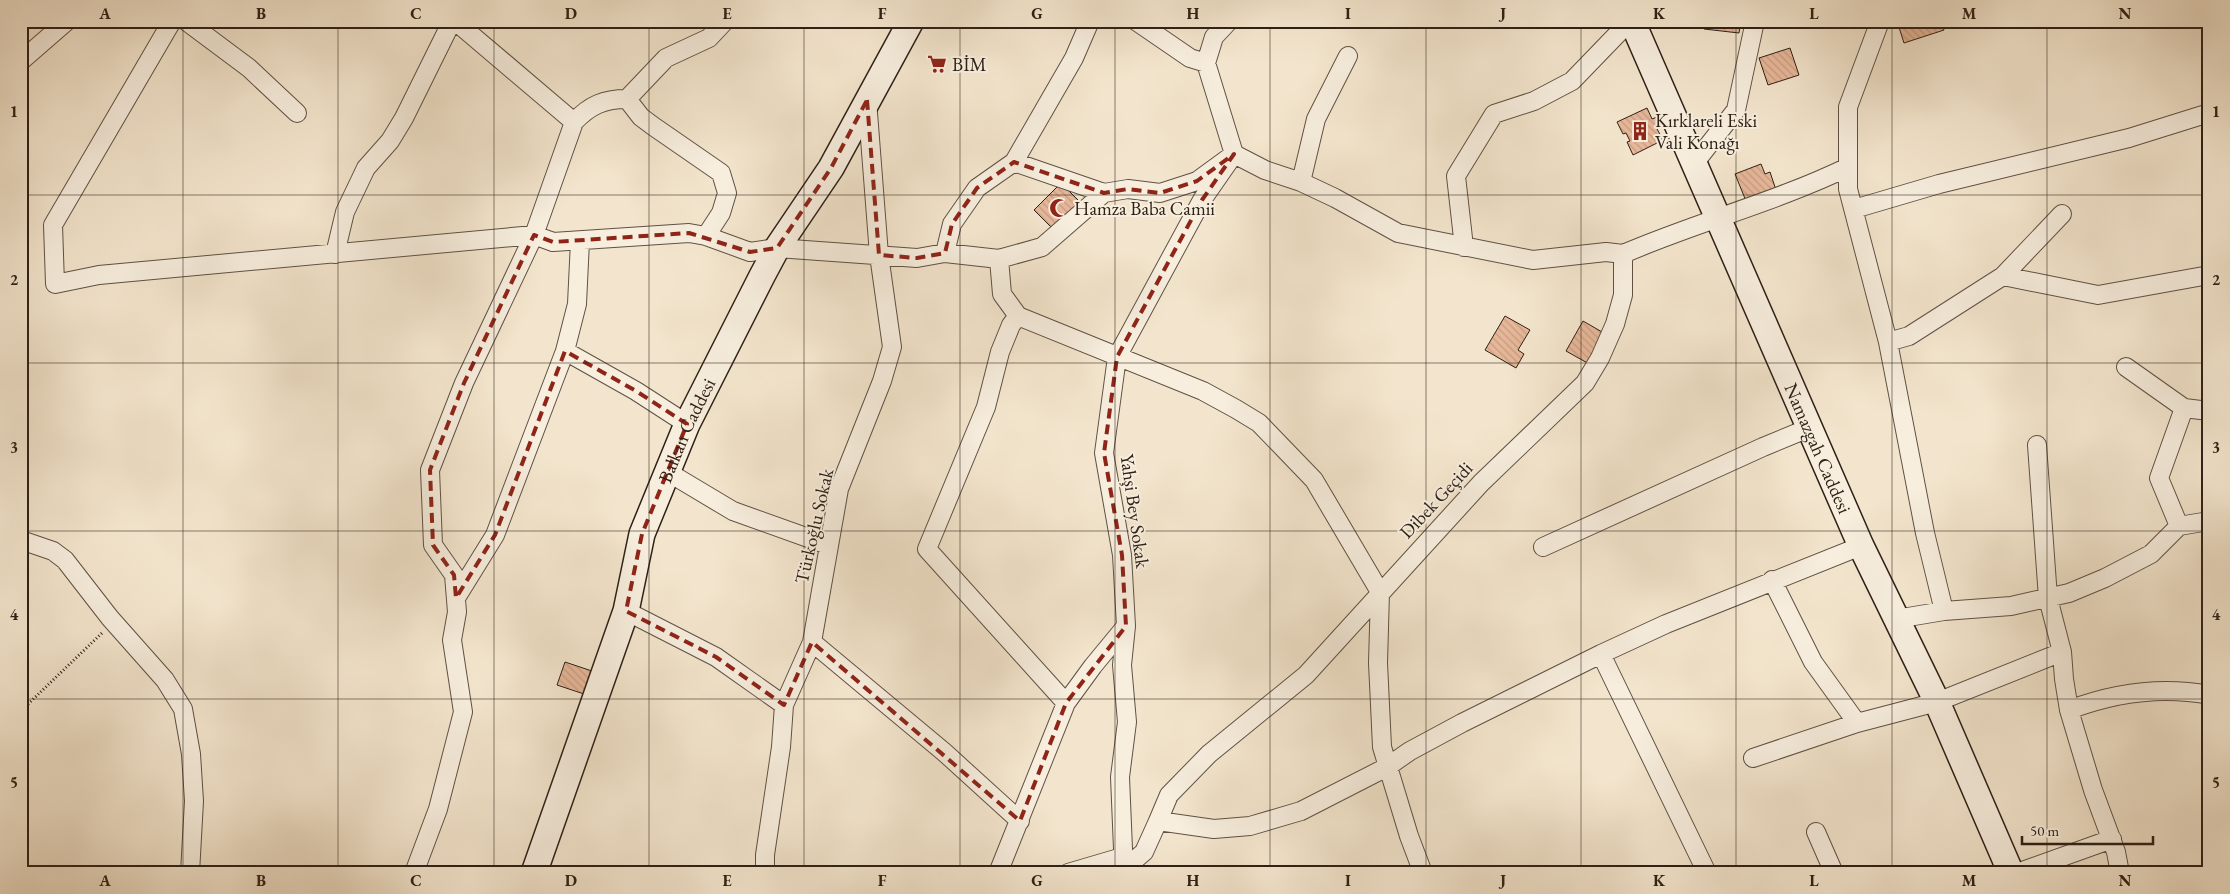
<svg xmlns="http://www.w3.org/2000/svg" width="2230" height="894" font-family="'EB Garamond',serif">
<defs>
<pattern id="building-back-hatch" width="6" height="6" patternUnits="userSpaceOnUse" patternTransform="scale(1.25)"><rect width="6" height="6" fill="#e7b799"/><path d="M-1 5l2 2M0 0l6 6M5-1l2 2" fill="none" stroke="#c69d83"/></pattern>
</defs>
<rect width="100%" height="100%" fill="#f3e5cd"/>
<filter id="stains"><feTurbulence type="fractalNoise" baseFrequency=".004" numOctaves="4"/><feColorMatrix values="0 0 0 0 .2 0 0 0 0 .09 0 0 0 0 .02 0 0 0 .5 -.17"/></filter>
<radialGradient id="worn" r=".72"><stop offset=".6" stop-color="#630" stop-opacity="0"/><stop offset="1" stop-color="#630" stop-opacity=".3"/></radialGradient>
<!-- building -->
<path fill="url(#building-back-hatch)" stroke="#2e2016" d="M 1705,21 L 1741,21 L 1739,33 L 1704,29 Z
M 1897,21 L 1941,21 L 1944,30 L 1904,43 Z
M 1790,48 L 1799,75 L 1768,85 L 1759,58 Z
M 1647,108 L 1652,119 L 1657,117 L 1661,127 L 1657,129 L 1663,140 L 1633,155 L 1627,142 L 1630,141 L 1626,133 L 1623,134 L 1617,122 Z
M 1761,164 L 1765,174 L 1770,172 L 1776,190 L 1746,201 L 1735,174 Z
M 1061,183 L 1084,206 L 1057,233 L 1034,210 Z
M 1505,316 L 1530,330 L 1518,350 L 1524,354 L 1516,368 L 1485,350 Z
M 1583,321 L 1609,336 L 1591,365 L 1566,351 Z
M 565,662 L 601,674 L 593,697 L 557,685 Z"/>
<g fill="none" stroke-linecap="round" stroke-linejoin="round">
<!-- street casing -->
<g stroke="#5f5144" stroke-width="20">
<path id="street" d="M 172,21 L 53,225 L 55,284 L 99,275 L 534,235 L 553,242 L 689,233 L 706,236 L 750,252 L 777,248 L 917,258 L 945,253 L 999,259 L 1042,247 L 1104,193 L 1128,189 L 1160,193 L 1197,181 L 1234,154 L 1265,170 L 1301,182 L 1335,198 L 1398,233 L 1533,260 L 1606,252 L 1623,254
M 186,21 L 249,68 L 297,113
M 455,21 L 574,122 C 590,105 604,99 627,99 L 641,117 L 653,126 L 721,173 L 727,193 L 721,213 L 706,236
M 1136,21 L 1190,58 L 1206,63
M 1880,21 L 1848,107 L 1848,189 L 1888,342 L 1925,533 L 1944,611
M 21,61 L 67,21
M 627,99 L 666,58 L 709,38 L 725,21
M 1014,162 L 1104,193
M 1693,165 L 1736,110 L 1755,21
M 1301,182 L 1316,119 L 1348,56
M 1854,209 L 1939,184 L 2129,138 L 2209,113
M 1464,247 L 1456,176 L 1494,114 L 1534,101 L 1572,81 L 1630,21
M 945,253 L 952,224 L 977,188 L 1014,162 L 1074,58 L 1090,21
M 335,254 L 345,212 L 366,168 L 390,141 L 404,118 L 452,21
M 999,259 L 1002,294 L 1018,316 L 1011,325 L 1000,352 L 986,407 L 927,549 L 1066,703
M 2003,276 L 2098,295 L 2209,275
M 1018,316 L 1203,391 L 1236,409 L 1259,423 L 1314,480 L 1380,592 L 1378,663 L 1382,747 L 1409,836 L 1423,873
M 1888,342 L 1909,336 L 2003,276 L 2062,214
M 565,351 L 636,391 L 687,424
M 2126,367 L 2184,408 L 2209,411
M 2037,445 L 2048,598 L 2062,652 L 2064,679 L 2069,710 L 2093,790 L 2116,852 L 2120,873
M 666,471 L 733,511 L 828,545
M 2179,526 L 2159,478 L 2184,408
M 21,540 L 53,551 L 65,560 L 110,618 L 165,680 L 183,709 L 191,754 L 194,801 L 190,873
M 1543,547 L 1763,447 L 1809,428
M 1772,580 L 1813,662 L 1857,723
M 456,598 L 495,535 L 565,351 L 577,304 L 580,241
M 626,611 L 716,657 L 784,705
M 1896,619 L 1944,611 L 2011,606 L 2069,593 L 2105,578 L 2151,554 L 2179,526 L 2209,521
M 812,642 L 944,752 L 1020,821
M 1601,654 L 1707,873
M 2069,710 C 2114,693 2161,686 2209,695
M 1753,758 L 1857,723 L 1937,702 L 2062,652
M 1158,821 L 1169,795 L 1209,754 L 1306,675 L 1481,483 L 1585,383 L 1600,358 L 1615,324 L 1623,295 L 1623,254 C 1697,222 1776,202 1848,167
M 1816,832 L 1834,873
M 414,873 L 438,809 L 463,712 L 452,640 L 457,612 L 454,575 L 433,545 L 430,470 L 464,383 L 534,235 L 574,122
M 765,873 L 765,855 L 781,747 L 784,705 L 812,642 L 839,489 L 882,381 L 892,347 L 879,255 L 867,100
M 998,873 L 1066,703 L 1093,666 L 1126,626
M 1068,873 L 1119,858 L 1123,870 L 1144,852 L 1158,821 L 1214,829 L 1250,826 L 1301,811 L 1387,767 L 1410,751 L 1462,723 L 1601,654 L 1666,624 L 1861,546
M 1124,873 L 1120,777 L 1127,722 L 1122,665 L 1126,626 L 1122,555 L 1104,453 L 1117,357 L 1202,200 L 1234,154 L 1206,63 L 1214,37 L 1229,21
M 2017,873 L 2112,839"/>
</g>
<!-- secondary casing -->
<g stroke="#2e2016" stroke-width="28">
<g id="secondary">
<path id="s1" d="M 1632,21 L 1861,546 L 1937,702 L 2011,873"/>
<path id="s2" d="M 534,873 L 626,611 L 642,534 L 687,424 L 762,276 L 777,248 L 831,168 L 911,21"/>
</g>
</g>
<!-- path -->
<path stroke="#2e2016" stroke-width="3" stroke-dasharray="1 2.5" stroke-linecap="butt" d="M 21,712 L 26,706 L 102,633"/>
<!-- street -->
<use href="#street" stroke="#f7eede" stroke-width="18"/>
<!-- secondary -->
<use href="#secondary" stroke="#f7eede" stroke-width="25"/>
</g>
<!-- marked area -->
<path fill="none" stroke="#8f2418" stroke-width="4" stroke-dasharray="10 6" stroke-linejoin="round" d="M 867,100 L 879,255 L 917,258 L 945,253 L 952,224 L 977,188 L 1014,162 L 1104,193 L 1128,189 L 1160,193 L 1197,181 L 1234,154 L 1202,200 L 1117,357 L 1104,453 L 1122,555 L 1126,626 L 1066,703 L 1020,821 L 812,642 L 784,705 L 716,657 L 626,611 L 642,534 L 687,424 L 636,391 L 565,351 L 495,535 L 456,598 L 454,575 L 433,545 L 430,470 L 464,383 L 534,235 L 553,242 L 689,233 L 750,252 L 777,248 L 831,168 Z"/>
<!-- grid -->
<path fill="none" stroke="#2e2016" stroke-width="1" stroke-opacity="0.55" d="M 183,21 L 183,873M 338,21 L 338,873M 494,21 L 494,873M 649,21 L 649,873M 804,21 L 804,873M 960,21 L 960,873M 1115,21 L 1115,873M 1270,21 L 1270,873M 1426,21 L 1426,873M 1581,21 L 1581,873M 1736,21 L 1736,873M 1892,21 L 1892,873M 2047,21 L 2047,873M 21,195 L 2209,195M 21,363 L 2209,363M 21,531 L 2209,531M 21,699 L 2209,699"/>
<!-- icons -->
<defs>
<g id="supermarket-bare" transform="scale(1.5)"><path d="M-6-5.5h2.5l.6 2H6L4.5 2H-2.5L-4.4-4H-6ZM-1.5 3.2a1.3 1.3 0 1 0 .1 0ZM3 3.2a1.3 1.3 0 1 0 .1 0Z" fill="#8f2418" stroke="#f7eede" stroke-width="2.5" paint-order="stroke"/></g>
<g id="building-bare" transform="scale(1.5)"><path d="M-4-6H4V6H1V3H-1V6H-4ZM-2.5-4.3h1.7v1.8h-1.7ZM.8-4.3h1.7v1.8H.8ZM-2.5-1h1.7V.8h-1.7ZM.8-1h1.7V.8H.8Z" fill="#8f2418" stroke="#f7eede" stroke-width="2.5" paint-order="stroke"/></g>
<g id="mosque-bare" transform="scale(1.5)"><path d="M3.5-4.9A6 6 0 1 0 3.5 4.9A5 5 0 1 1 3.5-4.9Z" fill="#8f2418" stroke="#f7eede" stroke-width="2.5" paint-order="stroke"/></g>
</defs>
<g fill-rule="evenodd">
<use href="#supermarket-bare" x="937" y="64"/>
<use href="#building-bare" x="1640" y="131"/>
<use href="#mosque-bare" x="1059" y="208"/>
</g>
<g text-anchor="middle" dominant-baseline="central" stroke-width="4" stroke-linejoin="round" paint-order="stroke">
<!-- poi labels -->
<g font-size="19" fill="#2e2016" stroke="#f7eede" text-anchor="start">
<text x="952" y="64">BİM</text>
<text x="1655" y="120">Kırklareli Eski<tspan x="1655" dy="22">Vali Konağı</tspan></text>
<text x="1074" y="208">Hamza Baba Camii</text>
</g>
<!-- street labels -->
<g font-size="19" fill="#2e2016" stroke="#f7eede">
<text stroke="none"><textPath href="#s2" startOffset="469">Balkan Caddesi</textPath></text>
<text stroke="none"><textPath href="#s1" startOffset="466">Namazgah Caddesi</textPath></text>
<text transform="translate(1436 500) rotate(-47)">Dibek Geçidi</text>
<text transform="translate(1135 511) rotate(82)">Yahşi Bey Sokak</text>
<text transform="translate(814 526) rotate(-77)">Türkoğlu Sokak</text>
</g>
</g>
<!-- margin -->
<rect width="2230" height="894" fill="none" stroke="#f3e5cd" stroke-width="55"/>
<!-- scale -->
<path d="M2022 836v8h131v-8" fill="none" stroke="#2e2016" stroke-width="2.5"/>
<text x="2030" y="836" font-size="15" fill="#2e2016" stroke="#f7eede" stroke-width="4" paint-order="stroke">50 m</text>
<rect x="28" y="28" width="2174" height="838" fill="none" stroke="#2e2016" stroke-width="2"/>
<g font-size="16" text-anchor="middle" font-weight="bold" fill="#2e2016">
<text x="105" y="19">A</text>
<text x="261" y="19">B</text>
<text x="416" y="19">C</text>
<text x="571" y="19">D</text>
<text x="727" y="19">E</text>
<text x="882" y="19">F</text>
<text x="1037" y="19">G</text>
<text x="1193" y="19">H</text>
<text x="1348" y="19">I</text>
<text x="1503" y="19">J</text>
<text x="1659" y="19">K</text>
<text x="1814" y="19">L</text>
<text x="1969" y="19">M</text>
<text x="2125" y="19">N</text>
<text x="14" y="117">1</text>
<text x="2216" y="117">1</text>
<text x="14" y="285">2</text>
<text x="2216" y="285">2</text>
<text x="14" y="453">3</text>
<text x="2216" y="453">3</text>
<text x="14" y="620">4</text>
<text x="2216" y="620">4</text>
<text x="14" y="788">5</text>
<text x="2216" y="788">5</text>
<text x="105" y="886">A</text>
<text x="261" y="886">B</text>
<text x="416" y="886">C</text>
<text x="571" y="886">D</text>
<text x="727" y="886">E</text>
<text x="882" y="886">F</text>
<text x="1037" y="886">G</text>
<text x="1193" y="886">H</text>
<text x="1348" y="886">I</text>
<text x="1503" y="886">J</text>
<text x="1659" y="886">K</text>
<text x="1814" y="886">L</text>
<text x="1969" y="886">M</text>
<text x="2125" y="886">N</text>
</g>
<rect width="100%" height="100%" filter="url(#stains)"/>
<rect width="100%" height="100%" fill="url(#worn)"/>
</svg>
